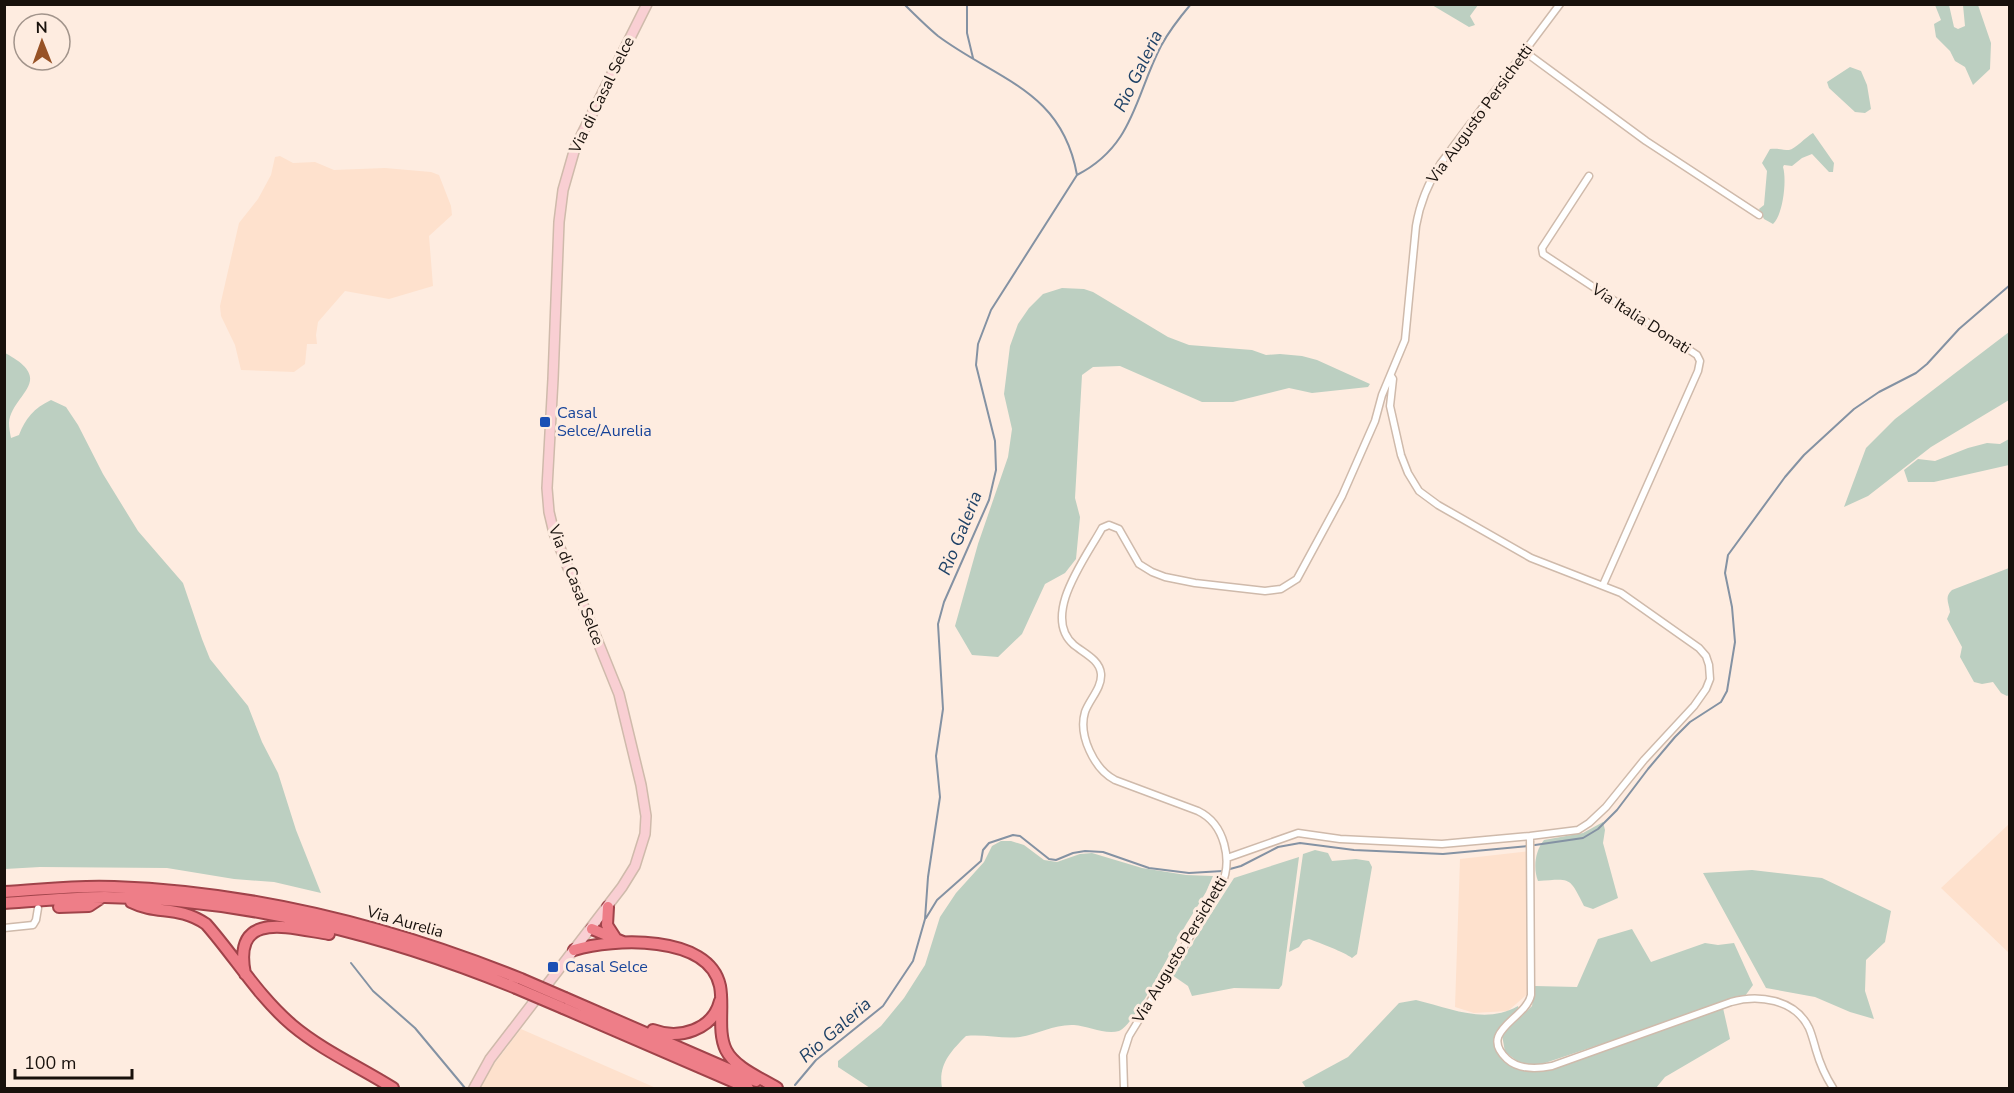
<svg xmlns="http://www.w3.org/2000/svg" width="2014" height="1093" font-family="'Nunito Sans',sans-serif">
<rect width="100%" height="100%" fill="#feece0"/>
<!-- built -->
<path fill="#fee1cd" d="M 280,156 L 293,163 L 315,162 L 334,170 L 385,168 L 431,172 L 439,175 L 451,206 L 452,215 L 429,236 L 433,286 L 389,299 L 345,291 L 318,322 L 316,335 L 317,344 L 307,344 L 305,364 L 294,372 L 241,370 L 235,345 L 221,316 L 220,306 L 239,223 L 258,199 L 271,175 L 275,157 Z
M 2009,824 L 2009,953 L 1941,888 Z
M 1531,851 L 1531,991 L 1508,1011 L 1474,1013 L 1455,1007 L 1460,859 Z
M 521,1029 L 656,1088 L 479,1088 L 494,1064 Z"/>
<!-- green -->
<path fill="#bccfc1" d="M 1432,5 L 1478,5 L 1470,16 L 1475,25 L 1469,27 Z
M 1935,5 L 1949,5 L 1954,27 L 1958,29 L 1965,26 L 1963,5 L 1978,5 L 1991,43 L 1990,69 L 1973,85 L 1965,67 L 1955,61 L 1950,51 L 1936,37 L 1934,24 L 1941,20 Z
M 1850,67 L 1861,71 L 1867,85 L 1871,109 L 1865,113 L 1855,112 L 1829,88 L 1827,82 Z
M 1813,133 L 1834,163 L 1833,172 L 1829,172 L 1812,154 L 1802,158 L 1792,166 L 1784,165 L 1783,167 C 1787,180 1783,215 1773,224 L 1764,219 L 1759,209 L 1764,205 L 1767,171 L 1762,163 L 1770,149 C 1777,148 1783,150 1789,150 C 1795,149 1806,137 1813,133 Z
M 1062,288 L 1084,289 L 1093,292 L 1168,337 L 1189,345 L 1252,350 L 1266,355 L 1280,354 L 1302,356 L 1317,360 L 1370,384 L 1368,387 L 1312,393 L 1289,388 L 1233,402 L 1202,402 L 1120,366 L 1093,367 L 1082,375 L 1075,498 L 1080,517 L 1076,559 L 1065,573 L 1045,584 L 1022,634 L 998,657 L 972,655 L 955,626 L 978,544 L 1008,457 L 1012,429 L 1004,394 L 1010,346 L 1018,324 L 1029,308 L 1043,294 Z
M 2009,332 L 2009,400 L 1931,447 L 1868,496 L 1844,507 L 1866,448 L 1895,419 Z
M 5,353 C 58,381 11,394 9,423 C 9,428 10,433 11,438 L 19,435 C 25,419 34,408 51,400 L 66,407 L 78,425 L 103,474 L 138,531 L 183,583 L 202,639 L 210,659 L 248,706 L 262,742 L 278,773 L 296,830 L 321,893 L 274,882 L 234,879 L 167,868 L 40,867 L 5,869 Z
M 2009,439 L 2009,465 L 1934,482 L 1908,482 L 1904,470 L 1918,459 L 1935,461 L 1968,448 L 1987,443 L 2000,444 Z
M 2009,568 L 2010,694 L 2007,696 L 2001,693 L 1993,682 L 1982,684 L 1974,682 L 1960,657 L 1962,647 L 1947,619 L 1950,612 C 1949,603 1944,597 1952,590 Z
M 1603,822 L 1605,830 L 1603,843 L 1618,898 L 1593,909 L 1584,906 C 1569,876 1571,879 1538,881 C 1533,868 1535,851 1544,840 L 1583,833 Z
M 1001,841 L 1011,841 L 1024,845 L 1044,860 L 1057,862 L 1080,854 L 1092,853 L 1142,868 L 1186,875 L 1213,876 L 1206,892 C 1198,906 1188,920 1180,935 C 1171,951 1134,1026 1119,1031 C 1105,1035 1088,1026 1074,1025 C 1055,1024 1038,1034 1020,1037 C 1002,1039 984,1034 966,1036 C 950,1052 938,1065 942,1088 L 870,1088 L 838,1067 L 838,1061 L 881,1026 L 904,998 L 925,965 L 940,917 L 956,893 L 984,862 L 992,846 Z
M 1315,850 L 1328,853 L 1332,861 L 1356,859 L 1369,861 L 1372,867 L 1357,954 L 1352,958 C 1344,952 1320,943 1309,939 L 1303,941 L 1299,947 L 1289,952 L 1303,854 Z
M 1299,857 L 1282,985 L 1279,989 L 1234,988 L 1192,996 L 1188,986 L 1172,975 L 1234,878 Z
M 1752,870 L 1822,878 L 1891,911 L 1885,942 L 1866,960 L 1865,991 L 1874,1019 L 1850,1012 L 1815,997 L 1766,988 L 1703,873 Z
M 1632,929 L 1651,962 L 1705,943 L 1718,945 L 1734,943 L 1753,985 L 1745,996 L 1539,1065 L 1521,1064 L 1505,1052 L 1502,1035 L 1532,1006 L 1535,986 L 1577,987 L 1598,939 Z
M 1416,1000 C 1450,1008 1485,1025 1518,1006 L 1519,1010 L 1495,1045 C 1507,1077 1534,1073 1562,1066 L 1723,1008 L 1730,1039 L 1665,1077 L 1656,1088 L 1306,1088 L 1302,1082 L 1348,1057 L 1399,1003 Z"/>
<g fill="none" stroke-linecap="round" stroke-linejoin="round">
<!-- stream -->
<path stroke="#8492a3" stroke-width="2" d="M 904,4 C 915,15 926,26 938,36 C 997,80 1062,90 1077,175
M 967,4 L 967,33 L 973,58
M 1535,845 L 1583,838 L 1598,829 L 1617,810 L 1648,769 L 1675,737 L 1690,722 L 1721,702 L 1727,691 L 1735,642 L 1732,607 L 1725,573 L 1728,555 L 1785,477 L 1804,455 L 1854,409 L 1879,392 L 1916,373 L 1927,364 L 1959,329 L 2010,285
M 1230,869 L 1241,866 L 1278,847 L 1300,843 L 1354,850 L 1443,854 L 1528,846
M 926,918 L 937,900 L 981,861 L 983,850 L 989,843 L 1013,835 L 1020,836 L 1049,859 L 1056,860 L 1073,853 L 1085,851 L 1103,852 L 1149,868 L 1189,873 L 1223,871
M 351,963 L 373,991 L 415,1028 L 465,1088
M 795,1085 L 816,1060 L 883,1006 L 913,961 L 925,919 L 928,877 L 940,797 L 936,756 L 943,709 L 938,624 L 944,602 L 989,500 L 996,470 L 995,441 L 976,365 L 978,344 L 991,310 L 1077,175 C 1134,146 1135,96 1161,46 C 1169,31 1180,17 1191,4"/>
<!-- minor casing -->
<g stroke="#cfbaab" stroke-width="9">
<path id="minor" d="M 1525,52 L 1646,141 L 1759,215
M 1589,176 L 1542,248 L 1543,254 L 1697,355 L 1700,361 L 1698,371 L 1603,585
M 1530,836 L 1531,995 C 1526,1019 1477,1031 1507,1059 C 1519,1070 1537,1069 1552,1066 L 1731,1002 C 1758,994 1795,999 1809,1028 C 1812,1035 1814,1043 1816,1050 C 1820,1064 1826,1077 1833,1088
M 1227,858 L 1298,833 L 1340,839 L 1442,844 L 1530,836 L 1578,830 L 1589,823 L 1606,807 L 1644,760 L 1694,706 L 1706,689 L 1710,679 L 1709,665 L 1706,656 L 1699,648 L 1621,593 L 1531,558 L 1438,505 L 1419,491 L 1408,473 L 1401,455 L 1390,406 L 1393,379 L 1391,376
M 4,928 L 33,925 L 36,920 L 38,908
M 1124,1088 L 1123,1055 L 1129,1036 L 1221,886 C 1233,861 1225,824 1198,811 L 1115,780 C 1094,769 1078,735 1085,712 C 1089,700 1102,688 1101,674 C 1100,660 1084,653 1074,645 C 1040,616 1087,556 1102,528 L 1109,525 L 1119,529 L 1139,564 L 1152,572 L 1165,577 L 1195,583 L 1265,591 L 1281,589 L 1297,579 L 1342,496 L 1375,421 L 1382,395 L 1405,340 L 1416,226 C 1420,202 1428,183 1441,163 L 1560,4"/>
</g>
<!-- secondary casing -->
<g stroke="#cfbaab" stroke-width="12">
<path id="secondary" d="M 474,1088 L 490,1059 L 622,887 L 635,866 L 645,834 L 646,816 L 641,785 L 619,694 L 554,533 L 549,512 L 547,488 L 553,379 L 559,222 L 563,190 L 575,148 L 647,4"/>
</g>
<!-- trunk casing -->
<g stroke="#a0434a" stroke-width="14">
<path id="trunk" d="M 4,892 C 41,890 77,885 114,887 C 254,892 392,927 521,979
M 131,902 C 157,915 178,905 206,924 C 236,958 257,995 292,1025 C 323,1051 360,1067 393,1088
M 4,903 C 38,901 72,897 105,897 C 245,899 387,935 516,988
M 59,907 L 89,906 L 101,898
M 608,907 L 607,925 L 616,939
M 592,929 L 623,942
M 574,950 C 613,938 709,934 720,986 C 724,1007 717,1031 726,1050 C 735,1068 761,1078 777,1088
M 245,974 C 232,909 290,928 329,934
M 565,998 L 756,1081
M 563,1008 L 748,1088
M 653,1030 C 679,1040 713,1030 720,1001"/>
</g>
<!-- minor -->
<use href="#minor" stroke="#fff" stroke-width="6"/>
<!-- secondary -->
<use href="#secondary" stroke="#f9cfd3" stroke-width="9"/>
<!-- trunk -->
<use href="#trunk" stroke="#ee7e88" stroke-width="10"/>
<!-- trunk-bridge casing -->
<g stroke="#a0434a" stroke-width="14" stroke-linecap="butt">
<path id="trunk-bridge" d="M 521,979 L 565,998
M 516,988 L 563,1008"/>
</g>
<!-- trunk-bridge -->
<use href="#trunk-bridge" stroke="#ee7e88" stroke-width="10"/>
</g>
<!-- markers -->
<g fill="#1a4fb4" stroke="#feece0" stroke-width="2">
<rect x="539" y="416" width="12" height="12" rx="3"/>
<rect x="547" y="961" width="12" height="12" rx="3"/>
</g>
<g text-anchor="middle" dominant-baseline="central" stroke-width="6" stroke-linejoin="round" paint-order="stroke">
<!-- street labels -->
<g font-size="16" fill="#18110c" stroke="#feece0">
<text transform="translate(602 95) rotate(-64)">Via di Casal Selce</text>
<text transform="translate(1480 114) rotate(-54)">Via Augusto Persichetti</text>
<text transform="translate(1641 319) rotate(33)">Via Italia Donati</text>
<text transform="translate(576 585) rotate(69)">Via di Casal Selce</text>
<text transform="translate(405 922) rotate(16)">Via Aurelia</text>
<text transform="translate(1180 950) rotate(-59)">Via Augusto Persichetti</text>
</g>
<!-- transit labels -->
<g font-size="16" fill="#164399" stroke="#feece0" text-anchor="start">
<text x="557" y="413">Casal<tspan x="557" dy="18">Selce/Aurelia</tspan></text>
<text x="565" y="967">Casal Selce</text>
</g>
<!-- water labels -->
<g font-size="18" font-style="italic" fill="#1f4267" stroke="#feece0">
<text transform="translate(1138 71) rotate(-64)">Rio Galeria</text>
<text transform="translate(960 533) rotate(-68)">Rio Galeria</text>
<text transform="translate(835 1030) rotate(-41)">Rio Galeria</text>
</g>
</g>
<!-- border -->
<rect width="2014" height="1093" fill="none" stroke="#18110c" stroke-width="12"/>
<!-- north arrow -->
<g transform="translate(42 42) rotate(359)"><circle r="28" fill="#feece0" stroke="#a2948b" stroke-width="1.5"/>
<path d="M0-4.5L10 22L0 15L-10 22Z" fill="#975226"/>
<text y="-9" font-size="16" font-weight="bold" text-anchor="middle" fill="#18110c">N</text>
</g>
<!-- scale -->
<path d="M15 1069v9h117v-9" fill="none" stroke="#18110c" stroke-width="3"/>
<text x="24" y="1069" font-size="18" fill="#18110c" stroke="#feece0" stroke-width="4.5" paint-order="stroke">100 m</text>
</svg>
